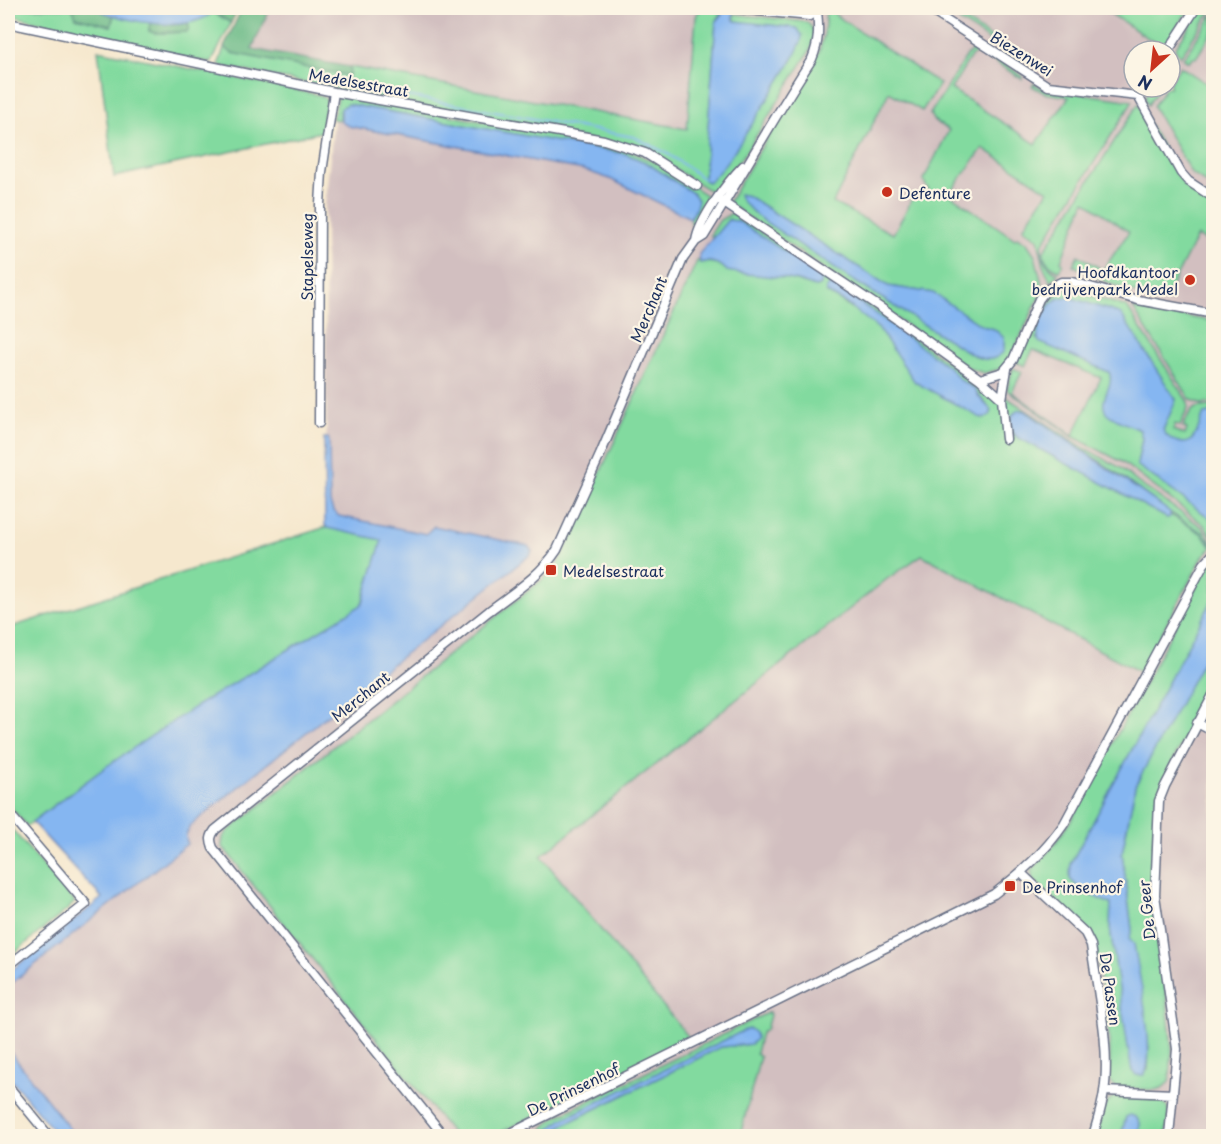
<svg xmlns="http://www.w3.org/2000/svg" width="1221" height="1144" font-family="'Playpen Sans',sans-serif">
<rect width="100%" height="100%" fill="#fcf5e5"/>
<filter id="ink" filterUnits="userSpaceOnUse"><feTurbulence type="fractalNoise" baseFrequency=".0167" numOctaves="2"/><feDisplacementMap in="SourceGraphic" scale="12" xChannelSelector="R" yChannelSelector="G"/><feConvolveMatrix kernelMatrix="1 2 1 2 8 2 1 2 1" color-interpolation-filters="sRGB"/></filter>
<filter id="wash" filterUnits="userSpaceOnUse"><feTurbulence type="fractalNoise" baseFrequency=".008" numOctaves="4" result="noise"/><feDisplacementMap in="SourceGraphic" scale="24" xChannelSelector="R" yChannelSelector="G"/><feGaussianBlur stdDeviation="1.35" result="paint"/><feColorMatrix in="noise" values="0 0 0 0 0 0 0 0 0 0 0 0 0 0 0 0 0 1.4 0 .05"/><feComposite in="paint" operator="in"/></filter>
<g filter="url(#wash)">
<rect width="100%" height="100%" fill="#f6e8ce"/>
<!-- industrial -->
<path fill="#d2bfc0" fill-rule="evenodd" d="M 243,8 L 1213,8 L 1213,1136 L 65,1136 L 8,1066 L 8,977 L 103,904 L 166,819 L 467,584 L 327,514 L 325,205 L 338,83 L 220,60 ZM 1134,51 L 1170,51 L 1170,87 L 1134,87 Z"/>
<!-- green -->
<path fill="#82da9f" stroke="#4e847e" stroke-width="1.5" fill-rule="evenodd" d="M 8,8 L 72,8 L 77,17 L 111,26 L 114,14 L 150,22 L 149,31 L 164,33 L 186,32 L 189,29 L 188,23 L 213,12 L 231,23 L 212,62 L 198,61 L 9,15 Z
M 828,8 L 836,8 L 835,15 L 940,84 L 922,111 L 889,92 L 833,203 L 893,234 L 913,198 L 924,194 L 929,190 L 925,184 L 924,179 L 949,130 L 933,120 L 930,114 L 967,55 L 972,50 L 983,50 L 1023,76 L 1022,79 L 979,52 L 971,56 L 951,89 L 1036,144 L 1069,97 L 1044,93 L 1032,86 L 1034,83 L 1042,88 L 1133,101 L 1043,243 C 1039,259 1046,265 1058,274 L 1051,282 L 1044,268 L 1038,239 L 1023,228 L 1048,191 L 983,148 L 949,194 L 1015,239 L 1017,237 L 1027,243 L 1035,255 L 1043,289 L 1011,357 L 1004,368 L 984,373 L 971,369 L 728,203 L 819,52 L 824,34 L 826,10 L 828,11 ZM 748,196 L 888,286 L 933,293 L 982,326 L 994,329 L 1004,338 L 1004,346 L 980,359 L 848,277 L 757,216 Z
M 939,8 L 946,8 L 1023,58 L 1021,61 Z
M 1102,8 L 1190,8 L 1163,48 Z
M 1202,8 L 1213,8 L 1180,57 L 1175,48 Z
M 704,9 L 719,10 L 719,12 L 722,12 L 716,22 L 704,180 L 708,182 L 726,162 L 793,59 L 743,22 L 735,21 L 734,14 L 807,22 C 816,30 815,37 811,49 L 748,149 L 715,194 L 647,151 L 220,66 L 219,63 L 224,47 L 349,75 L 350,67 L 687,129 L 696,17 L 698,12 Z
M 1213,14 L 1213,31 L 1196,58 L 1192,57 L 1189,62 L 1183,59 Z
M 98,50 L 320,95 L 327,100 L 321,132 L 114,177 Z
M 1180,66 L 1213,88 L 1213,188 L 1191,173 L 1153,106 L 1166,87 L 1170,87 L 1170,82 Z
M 1149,87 L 1160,87 L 1148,105 L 1145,99 Z
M 339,95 L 624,148 L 659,164 L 706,195 L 705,199 L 692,225 L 691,225 L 691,218 L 695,211 L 694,194 L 647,163 L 626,154 L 354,105 L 347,104 L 340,111 L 340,120 L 332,119 Z
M 1138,104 L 1182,181 L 1213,202 L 1213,244 L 1197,236 L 1166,297 C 1135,298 1100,280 1073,265 L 1078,255 L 1103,270 L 1129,232 L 1085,201 L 1061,261 L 1063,263 L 1059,271 C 1051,266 1043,262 1044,251 Z
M 732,213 L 834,279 L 994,396 L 1000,403 L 1007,424 L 1006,397 L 1081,446 L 1121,468 L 1137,482 L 1202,527 L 1213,544 L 1213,546 L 1202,532 L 1171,513 L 1103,463 L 1022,410 L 1013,432 L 1014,435 L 1167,518 L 1171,515 L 1201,533 L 1212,547 L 1204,555 L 1140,672 L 922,555 L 887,579 L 541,856 L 691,1040 L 493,1136 L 454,1136 L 222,846 L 223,837 L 228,831 L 553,571 L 563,554 L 697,261 L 698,260 L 700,263 C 709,261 721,263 727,271 L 786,278 L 816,287 L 821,285 L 822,277 L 729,219 L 714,237 L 710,235 L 720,220 ZM 831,284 L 863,304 L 950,368 L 960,380 L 971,386 L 987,405 L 982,418 L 915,382 L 882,332 L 863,315 L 827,293 L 826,288 Z
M 1069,289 L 1127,307 L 1188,402 L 1188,408 L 1180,426 L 1175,424 L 1173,430 L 1185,435 L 1187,429 L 1183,427 C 1192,407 1192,407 1213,406 L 1213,413 L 1204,414 C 1198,427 1195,448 1178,442 C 1171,440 1166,436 1163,430 L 1176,399 L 1037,338 L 1040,342 L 1109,372 C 1115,384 1105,389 1105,400 C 1105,404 1107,410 1109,414 L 1140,430 L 1142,439 L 1137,465 L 1210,518 L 1213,525 L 1213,538 L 1204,525 L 1122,462 L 1072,436 L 1007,390 L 1013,368 L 1022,372 L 1012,392 L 1073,435 L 1101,378 L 1033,350 L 1025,366 L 1016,362 L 1038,311 C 1051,304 1053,290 1069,289 Z
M 1133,308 L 1213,321 L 1213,403 L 1199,404 L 1190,399 Z
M 326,527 L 383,539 L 361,606 C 246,676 132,743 27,826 L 8,804 L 8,628 Z
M 1213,558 L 1213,599 L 1071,863 L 1070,879 L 1083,891 L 1111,904 L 1110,928 L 1132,1070 L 1148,1070 L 1149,1048 L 1134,945 L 1128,939 L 1132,930 L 1122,853 L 1135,786 L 1213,642 L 1213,685 L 1175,756 L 1156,801 L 1151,893 L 1167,1000 L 1172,1050 L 1170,1077 L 1169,1082 L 1162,1088 L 1155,1090 L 1117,1088 L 1111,1083 L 1109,1078 L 1110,1052 L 1108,1025 L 1094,940 L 1089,931 L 1033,880 L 1031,871 L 1054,845 L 1073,817 L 1208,565 Z
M 8,825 L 75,902 L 67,910 L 8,958 Z
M 769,1012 L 770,1015 L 766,1030 L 761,1033 L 756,1053 L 760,1057 L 740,1136 L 550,1136 L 561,1126 L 721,1047 L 751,1044 L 752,1030 L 749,1029 L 578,1112 C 566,1118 552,1125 545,1136 L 539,1136 L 545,1126 L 556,1117 Z
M 1116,1096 C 1129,1096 1160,1092 1167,1107 C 1171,1115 1167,1128 1165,1136 L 1138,1136 L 1140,1123 L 1126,1117 L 1121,1136 L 1096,1136 C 1100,1123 1101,1101 1116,1096 Z"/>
<!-- forest -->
<path fill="#69ba86" stroke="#427472" stroke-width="1.5" d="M 72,8 L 94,8 L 114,14 L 111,26 L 76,17 Z
M 217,8 L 238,8 L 231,23 L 213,12 Z
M 242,8 L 270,8 L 252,49 L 350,67 L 349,76 L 232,53 L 224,47 Z
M 150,22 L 172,25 L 188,23 L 189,29 L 186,32 L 154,33 L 149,31 Z"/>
<!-- water -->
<path fill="#85b6f1" stroke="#5072a8" stroke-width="1.5" d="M 94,8 L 217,8 C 194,36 122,22 94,8 Z
M 723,8 L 734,8 L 733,18 L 735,21 L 797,28 L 802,35 L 801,42 L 793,59 C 779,80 724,174 708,182 L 704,180 L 716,22 L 722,15 Z
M 347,104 L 626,154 L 647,163 L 694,194 L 698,200 L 695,211 L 690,218 L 610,179 L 584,170 L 348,126 L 341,122 L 341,108 Z
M 739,194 L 748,196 L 888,286 L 933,293 L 982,326 L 994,329 L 1004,338 L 1004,351 C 991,366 977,358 963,349 L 848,277 L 757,216 L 741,200 Z
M 728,220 L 738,221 L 819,274 L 822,277 L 821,285 L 815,287 C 786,274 756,277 727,271 C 721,263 709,260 700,263 L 699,254 Z
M 831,284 L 871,310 L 950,368 L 960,380 L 975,389 L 978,396 L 991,410 L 991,414 L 985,418 L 979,417 L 915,382 L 879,329 L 846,303 L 827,293 L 826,288 Z
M 1069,297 L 1121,314 L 1176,400 L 1163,430 C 1166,436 1171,440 1178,442 C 1195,448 1198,427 1204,414 L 1213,413 L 1213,525 L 1210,518 L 1137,465 L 1142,439 L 1140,430 C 1130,425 1116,421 1108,414 C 1095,402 1116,386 1109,372 L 1039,342 C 1034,329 1046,304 1059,298 C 1061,298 1067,297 1069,297 Z
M 1019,410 L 1025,411 L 1170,512 L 1170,517 L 1167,518 L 1017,437 C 1009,429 1007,416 1019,410 Z
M 324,438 L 328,438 L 329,440 L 330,503 L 333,511 L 339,516 L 426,534 L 434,526 L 528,546 L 532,551 L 530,555 L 344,702 L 191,825 L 186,835 L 187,844 L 8,986 L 8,973 L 102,898 L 32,822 L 107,766 L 190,710 L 360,606 L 363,602 L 382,540 L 327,528 L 325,525 Z
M 1213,599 L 1213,642 L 1135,786 L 1122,853 L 1132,930 L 1129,939 L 1134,944 C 1138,969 1157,1058 1144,1075 L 1136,1075 L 1132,1071 L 1129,1054 L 1110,928 L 1111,904 L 1082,891 L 1070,879 L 1071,863 Z
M 750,1029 L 755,1033 L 756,1039 L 751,1044 L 721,1047 L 561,1126 L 550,1136 L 545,1136 L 550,1128 L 563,1119 L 745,1030 Z
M 8,1049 L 75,1136 L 58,1136 L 8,1076 Z
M 1130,1115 L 1136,1117 L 1140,1123 L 1138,1136 L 1121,1136 L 1126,1117 Z"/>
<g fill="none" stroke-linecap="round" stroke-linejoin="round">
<!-- stream -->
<path stroke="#85b6f1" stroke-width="2" d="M 352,86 L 634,137 L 668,154 L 704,179"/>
</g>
</g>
<g filter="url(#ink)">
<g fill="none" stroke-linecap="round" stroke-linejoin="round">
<!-- street casing -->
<g stroke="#687085" stroke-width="11">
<path id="street" d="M 727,8 L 800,15 L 809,16 L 817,11
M 927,8 L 1048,86 L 1138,96
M 8,23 L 334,92 L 604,140 L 645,153 L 697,186
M 1168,51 L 1196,8
M 1138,96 L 1181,173 L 1188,181 L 1214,198
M 1138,96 L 1144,87
M 718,199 L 881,308 L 980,379 L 1002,399
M 696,241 C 699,220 728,181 743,166
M 980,379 L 1003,372 L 1013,360 L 1039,299 L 1046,290 L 1061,282 L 1072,282 L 1138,300 L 1214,314
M 319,423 L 320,204 L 322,172 L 334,92
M 1006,439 L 1002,399 L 1007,369
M 1197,723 L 1214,732
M 8,812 L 86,904 L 8,966
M 1021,873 L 1085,933 L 1091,945 C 1097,990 1111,1048 1104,1092 C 1102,1107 1097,1122 1093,1136
M 8,1086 L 49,1136
M 1104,1091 L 1173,1094
M 444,1136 L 213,848 C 210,840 210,837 215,830 L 489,611 C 514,592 540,576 557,550 L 600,455 L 683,259 L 696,241 L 704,236 C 741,177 774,117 812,59 C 819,42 819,29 817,11 L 821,8
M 505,1136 L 994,894 C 1021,873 1045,852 1064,824 L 1204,564 L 1214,553
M 1169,1136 L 1177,1049 L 1155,895 L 1159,801 L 1165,786 L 1214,693"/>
</g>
<!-- street -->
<use href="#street" stroke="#fff" stroke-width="8"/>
</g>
</g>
<!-- markers -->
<g fill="#c8321e" stroke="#fcf5e5" stroke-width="2">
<circle cx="887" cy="192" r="6"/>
<circle cx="1190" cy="280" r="6"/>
<rect x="545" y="564" width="12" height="12" rx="3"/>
<rect x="1004" y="880" width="12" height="12" rx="3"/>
</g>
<g text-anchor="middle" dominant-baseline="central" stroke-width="4.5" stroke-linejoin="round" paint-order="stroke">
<!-- street labels -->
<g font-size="15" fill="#1b2f5e" stroke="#fcf5e5">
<text transform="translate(1022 53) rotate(32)">Biezenwei</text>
<text transform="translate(359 82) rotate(10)">Medelsestraat</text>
<text transform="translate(306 257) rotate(-90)">Stapelseweg</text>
<text transform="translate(648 309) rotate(-67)">Merchant</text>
<text transform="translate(360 696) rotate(-39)">Merchant</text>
<text transform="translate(1146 910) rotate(-96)">De Geer</text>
<text transform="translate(1111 989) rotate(82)">De Passen</text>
<text transform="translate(573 1089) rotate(-26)">De Prinsenhof</text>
</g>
<!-- poi labels -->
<g font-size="15" fill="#1b2f5e" stroke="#fcf5e5" text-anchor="start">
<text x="899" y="192">Defenture</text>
<text x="1178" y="271" text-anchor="end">Hoofdkantoor<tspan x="1178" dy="17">bedrijvenpark Medel</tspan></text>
<text x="563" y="570">Medelsestraat</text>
<text x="1022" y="886">De Prinsenhof</text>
</g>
</g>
<!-- margin -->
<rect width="1221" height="1144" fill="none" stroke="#fcf5e5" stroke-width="30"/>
<!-- north arrow -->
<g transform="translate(1152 69) rotate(207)"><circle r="28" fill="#fcf5e5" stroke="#a2a6af" stroke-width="1.5"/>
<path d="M0-4.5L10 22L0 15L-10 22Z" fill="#c8321e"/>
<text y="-9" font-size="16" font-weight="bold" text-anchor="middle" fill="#1b2f5e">N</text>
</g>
</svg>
